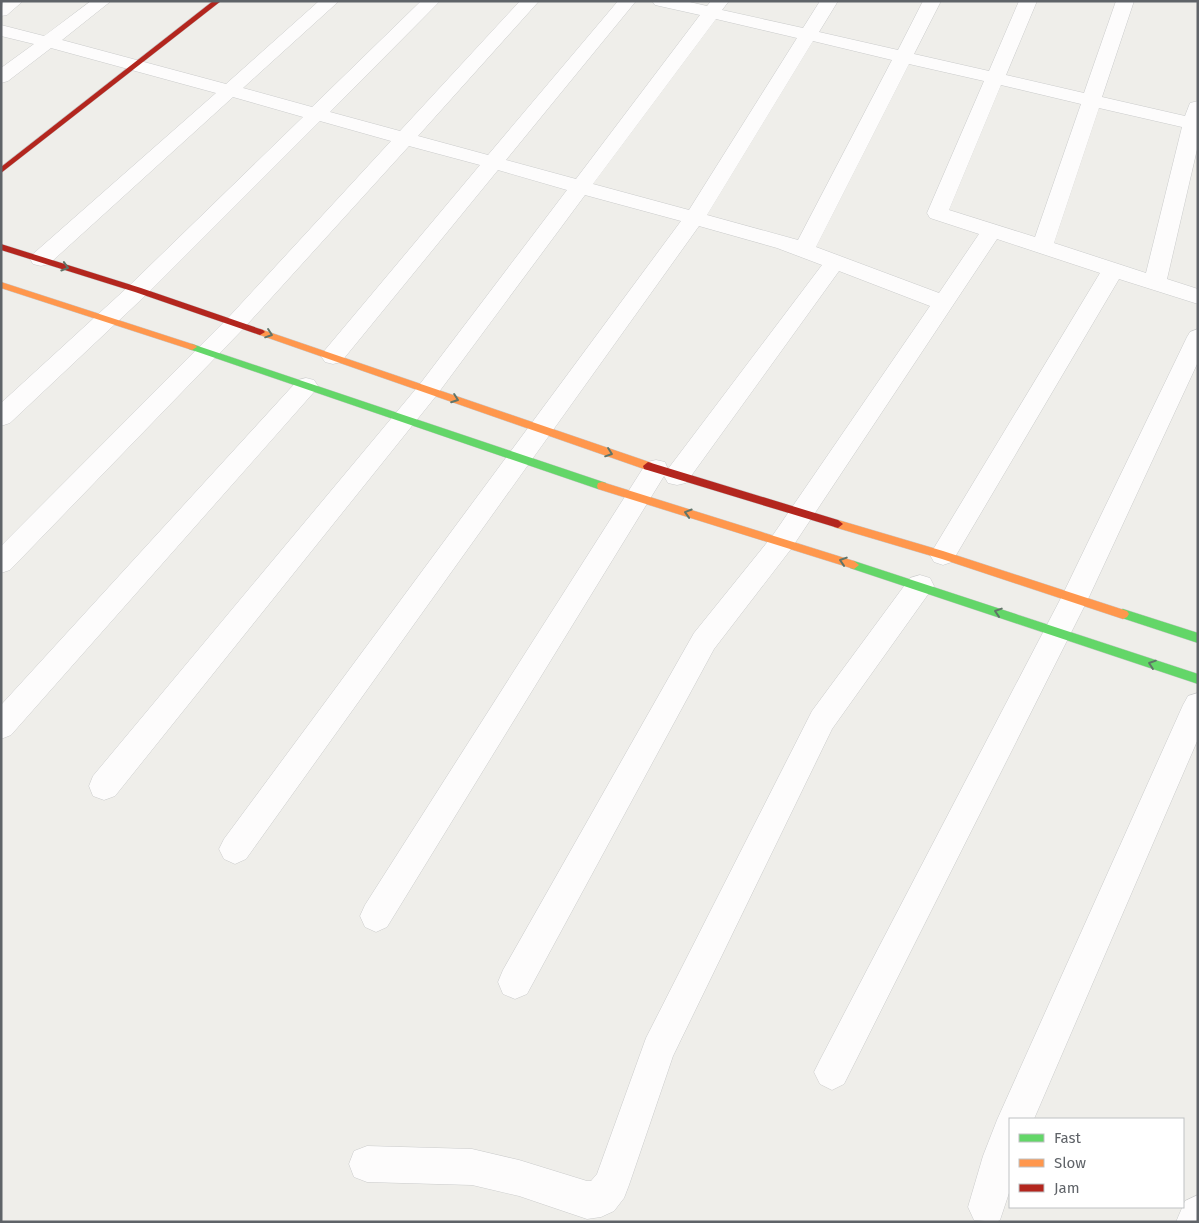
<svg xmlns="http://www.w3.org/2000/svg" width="1199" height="1223" font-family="'Fira Sans',sans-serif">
<rect width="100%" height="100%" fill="#efeeea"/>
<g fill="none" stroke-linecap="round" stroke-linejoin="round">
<!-- street casing -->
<g stroke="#cbcccc" stroke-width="1">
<path id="street" d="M 3,1 L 23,1 L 7,15 L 1,16 Z
M 91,1 L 111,1 L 62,40 L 226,84 L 319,1 L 339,1 L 243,88 L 312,107 L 421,1 L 440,1 L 330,112 L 400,131 L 520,1 L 539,1 L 418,136 L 488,155 L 618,1 L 636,1 L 506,160 L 576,179 L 700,15 L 655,5 L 652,1 L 685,1 L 707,6 L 711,1 L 729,1 L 722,10 L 803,28 L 820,1 L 838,1 L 819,32 L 898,50 L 923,1 L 941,1 L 914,54 L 989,71 L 1019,1 L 1037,1 L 1006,75 L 1084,93 L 1116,1 L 1134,1 L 1102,97 L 1185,116 L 1190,103 L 1198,101 L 1198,145 L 1167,279 L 1198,289 L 1198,304 L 1119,279 L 952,562 L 943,565 L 934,562 L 930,555 L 934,548 L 1100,273 L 997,239 L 791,549 L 714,649 L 527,994 L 515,999 L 503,994 L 498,982 L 503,970 L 694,633 L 773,535 L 930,306 L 839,271 L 686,483 L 677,485 L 668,483 L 664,476 L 387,927 L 376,932 L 365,927 L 360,916 L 365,905 L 647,462 L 656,460 L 665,462 L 668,469 L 822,265 L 777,248 L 699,226 L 246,859 L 235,864 L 224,859 L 219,849 L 224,839 L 681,221 L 585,195 L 436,396 L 115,796 L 104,800 L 93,796 L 89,786 L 93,776 L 420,384 L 567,190 L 498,170 L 341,362 L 333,364 L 325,362 L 321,356 L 325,350 L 480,165 L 409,146 L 244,328 L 10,570 L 1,573 L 1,546 L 228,318 L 391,141 L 320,121 L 146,295 L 10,423 L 1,426 L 1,403 L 130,285 L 303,117 L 233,97 L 49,264 L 41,266 L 33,264 L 30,259 L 33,254 L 216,93 L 51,48 L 8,81 L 1,83 L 1,68 L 34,44 L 1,36 L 1,25 L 44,36 ZM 716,19 L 797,38 L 689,210 L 593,184 ZM 813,41 L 892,60 L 798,240 L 707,215 ZM 909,64 L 984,81 L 927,213 L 930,218 L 979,234 L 939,293 L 816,247 ZM 1001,85 L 1081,104 L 1035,237 L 949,210 ZM 1099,108 L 1182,127 L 1146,273 L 1054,243 Z
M 1198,329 L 1198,362 L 1089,597 L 844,1084 L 832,1090 L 820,1084 L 814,1072 L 820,1060 L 1062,596 L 1187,337 L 1190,332 Z
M 306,378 L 314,380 L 318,386 L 314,392 L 11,735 L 1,739 L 1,705 L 298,380 Z
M 920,575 L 930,578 L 934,586 L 832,729 L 673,1056 L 629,1185 L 624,1198 L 614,1211 L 601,1217 L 587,1219 L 519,1196 L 472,1185 L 367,1182 L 354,1177 L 349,1164 L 354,1151 L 367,1146 L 472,1149 L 519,1160 L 587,1181 L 591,1181 L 597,1174 L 646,1038 L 812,711 L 910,578 Z
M 1198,693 L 1198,739 L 1034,1119 L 1010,1119 L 1010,1190 L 1000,1220 L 996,1222 L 974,1220 L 968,1207 L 983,1156 L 997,1120 L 1183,705 L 1188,696 Z
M 1198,1195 L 1198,1222 L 1176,1222 L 1185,1201 Z"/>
</g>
<!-- fast casing -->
<g stroke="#cacacb" stroke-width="1">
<path id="fast" d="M 192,344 L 606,483 L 607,486 L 606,489 L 598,489 L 189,349 L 187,347 Z
M 854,561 L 1198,674 L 1198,684 L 850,568 L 849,565 Z
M 1123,609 L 1198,633 L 1198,643 L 1119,617 L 1117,614 L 1119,611 Z"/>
</g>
<!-- slow casing -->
<g stroke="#cacacb" stroke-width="1">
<path id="slow" d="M 1,282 L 195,345 L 197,347 L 192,350 L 189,349 L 1,288 Z
M 260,329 L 652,463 L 653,466 L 648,470 L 644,469 L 257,334 L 255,332 Z
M 602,482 L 854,561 L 859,565 L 854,569 L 598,489 L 597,486 L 598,483 Z
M 838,520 L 943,551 L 1127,611 L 1129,614 L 1127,617 L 1123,619 L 942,559 L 834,527 L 833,524 Z"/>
</g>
<!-- jam casing -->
<g stroke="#cacacb" stroke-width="1">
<path id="jam" d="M 213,1 L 221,1 L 1,173 L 1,167 Z
M 1,244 L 141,288 L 263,330 L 265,332 L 260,335 L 257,334 L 135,292 L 1,250 Z
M 648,462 L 838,520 L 843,524 L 838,528 L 644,469 L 643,466 Z"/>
</g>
<!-- street -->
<use href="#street" fill="#fdfcfc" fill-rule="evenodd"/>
<!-- fast -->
<use href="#fast" fill="#63d668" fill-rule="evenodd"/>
<!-- slow -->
<use href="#slow" fill="#ff974d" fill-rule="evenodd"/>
<!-- jam -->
<use href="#jam" fill="#b3261e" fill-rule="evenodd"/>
</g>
<!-- one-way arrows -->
<defs><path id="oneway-chevron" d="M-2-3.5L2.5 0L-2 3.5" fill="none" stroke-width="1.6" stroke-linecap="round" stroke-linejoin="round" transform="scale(1.25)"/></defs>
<g stroke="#607468">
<use href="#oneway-chevron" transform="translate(65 267) rotate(17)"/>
<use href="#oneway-chevron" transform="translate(269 334) rotate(19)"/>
<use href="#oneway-chevron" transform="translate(455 399) rotate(20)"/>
<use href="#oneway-chevron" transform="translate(609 453) rotate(19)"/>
<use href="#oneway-chevron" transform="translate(688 513) rotate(-163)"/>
<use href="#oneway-chevron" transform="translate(843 561) rotate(-162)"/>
<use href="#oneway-chevron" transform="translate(998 612) rotate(-162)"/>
<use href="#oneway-chevron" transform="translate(1152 664) rotate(-161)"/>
</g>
<!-- border -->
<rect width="1199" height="1223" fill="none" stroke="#5f6368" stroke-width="5"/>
<!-- legend -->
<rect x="1009" y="1118" width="175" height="90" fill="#ffffff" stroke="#bfc1c3"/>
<rect x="1019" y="1134" width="25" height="8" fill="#63d668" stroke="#bfc1c3"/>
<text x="1054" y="1143" font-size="15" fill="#5f6368">Fast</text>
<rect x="1019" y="1159" width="25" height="8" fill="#ff974d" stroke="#bfc1c3"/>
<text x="1054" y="1168" font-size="15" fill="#5f6368">Slow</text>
<rect x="1019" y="1184" width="25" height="8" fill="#b3261e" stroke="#bfc1c3"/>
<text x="1054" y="1193" font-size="15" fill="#5f6368">Jam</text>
</svg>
